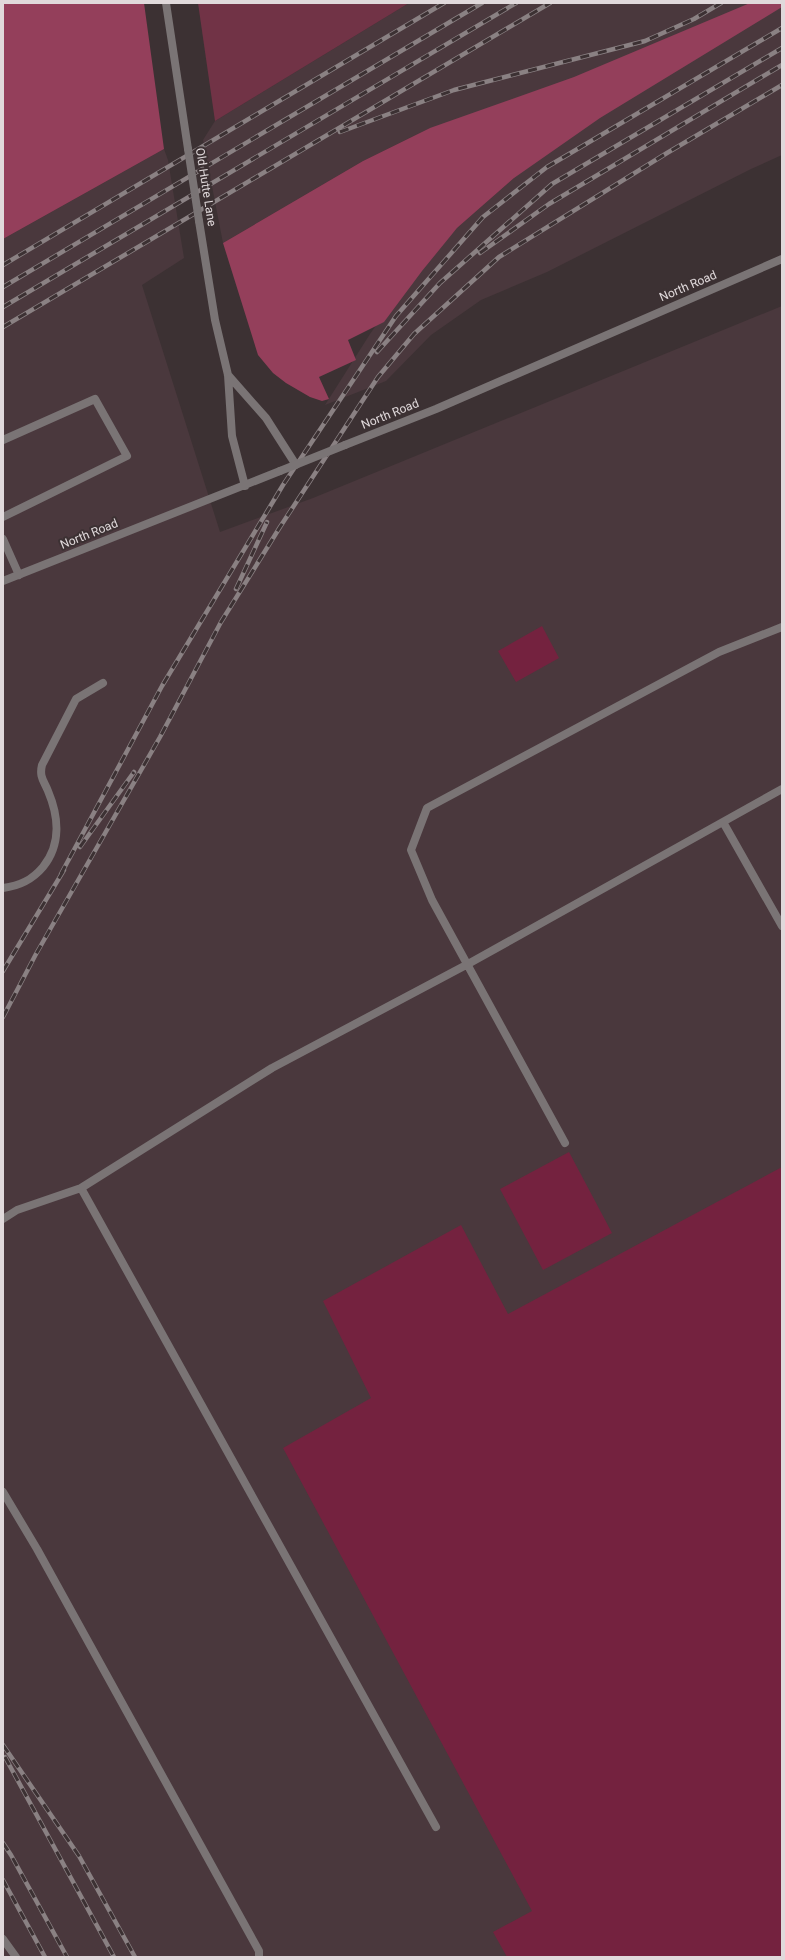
<svg xmlns="http://www.w3.org/2000/svg" width="785" height="1960" font-family="Roboto,sans-serif">
<rect width="100%" height="100%" fill="#3c3133"/>
<!-- built -->
<path fill="#4a383d" d="M 409,3 L 782,3 L 782,155 L 751,169 L 547,272 L 481,300 L 431,335 L 386,381 L 325,405 L 370,334 L 406,283 L 457,228 L 514,178 L 430,128 L 363,161 L 223,243 L 203,140 L 215,121 Z
M 164,149 L 168,160 L 184,258 L 142,285 L 220,532 L 313,498 L 782,306 L 782,1957 L 3,1957 L 3,239 Z"/>
<!-- green -->
<path fill="#713346" d="M 198,3 L 409,3 L 215,121 Z"/>
<!-- forest -->
<path fill="#943f5b" d="M 3,3 L 144,3 L 164,149 L 3,239 Z
M 750,3 L 782,3 L 782,7 L 600,118 L 514,178 L 457,228 L 422,271 L 384,322 L 348,340 L 356,360 L 319,377 L 329,399 L 322,401 L 310,397 L 286,383 L 273,373 L 258,355 L 223,243 L 363,161 L 430,128 L 574,77 Z"/>
<!-- building -->
<path fill="#74223f" d="M 542,626 L 559,658 L 516,682 L 498,651 Z
M 569,1152 L 612,1233 L 543,1270 L 500,1189 Z
M 782,1167 L 782,1957 L 507,1957 L 493,1932 L 532,1911 L 283,1448 L 371,1398 L 323,1301 L 461,1225 L 508,1314 Z"/>
<g fill="none" stroke-linecap="round" stroke-linejoin="round">
<!-- lane -->
<path stroke="#7a7475" stroke-width="8" d="M 3,440 L 95,399 L 127,456 L 3,517
M 3,539 L 19,575
M 723,822 L 782,926
M 3,888 C 20,886 32,880 43,867 C 61,845 59,817 48,791 C 44,781 39,777 42,765 L 76,699 L 103,683
M 565,1143 L 432,900 L 411,850 L 427,808 L 719,652 L 782,627
M 81,1188 L 436,1827
M 3,1219 L 17,1210 L 81,1188 L 272,1068 L 468,964 L 782,789
M 3,1492 L 37,1549 L 259,1951 L 259,1957
M 3,1939 L 16,1957"/>
<!-- street -->
<path stroke="#7a7475" stroke-width="8" d="M 166,3 L 188,149
M 199,221 L 215,320 L 228,375 L 232,436 L 245,486
M 228,375 L 266,418 L 296,465
M 345,445 L 436,409 L 782,259
M 3,581 L 280,471"/>
<!-- rail casing -->
<g stroke="#8a8183" stroke-width="4.5">
<path id="rail" d="M 340,132 L 454,90 L 645,41 L 694,19 L 721,3
M 480,253 L 549,204 L 782,65
M 3,265 L 444,3
M 3,287 L 482,3
M 3,307 L 516,3
M 3,327 L 550,3
M 377,352 L 440,283 L 552,184 L 782,48
M 236,589 L 267,522
M 80,847 L 134,772
M 61,874 L 162,686 L 283,485 L 396,316 L 483,217 L 547,167 L 782,28
M 3,971 L 64,870
M 3,1017 L 36,954 L 160,737 L 221,622 L 280,527 L 378,377 L 414,334 L 499,257 L 667,153 L 782,85
M 3,1745 L 79,1856 L 135,1957
M 5,1757 L 114,1957
M 3,1843 L 11,1855 L 67,1957
M 3,1880 L 45,1957"/>
</g>
<!-- rail -->
<use href="#rail" stroke="#3c3133" stroke-width="3" stroke-dasharray="9" stroke-linecap="butt"/>
<!-- street-bridge -->
<path stroke="#7a7475" stroke-width="8" d="M 188,149 L 199,221
M 280,471 L 345,445"/>
</g>
<g text-anchor="middle" dominant-baseline="central" stroke-width="4" stroke-linejoin="round" paint-order="stroke">
<!-- street labels -->
<g font-size="12" fill="#e0d9db" stroke="#3c3133">
<text transform="translate(206 187) rotate(81)">Old Hutte Lane</text>
<text transform="translate(688 286) rotate(-23)">North Road</text>
<text transform="translate(390 414) rotate(-22)">North Road</text>
<text transform="translate(89 534) rotate(-22)">North Road</text>
</g>
</g>
<!-- border -->
<rect width="785" height="1960" fill="none" stroke="#e0d9db" stroke-width="8"/>
</svg>
